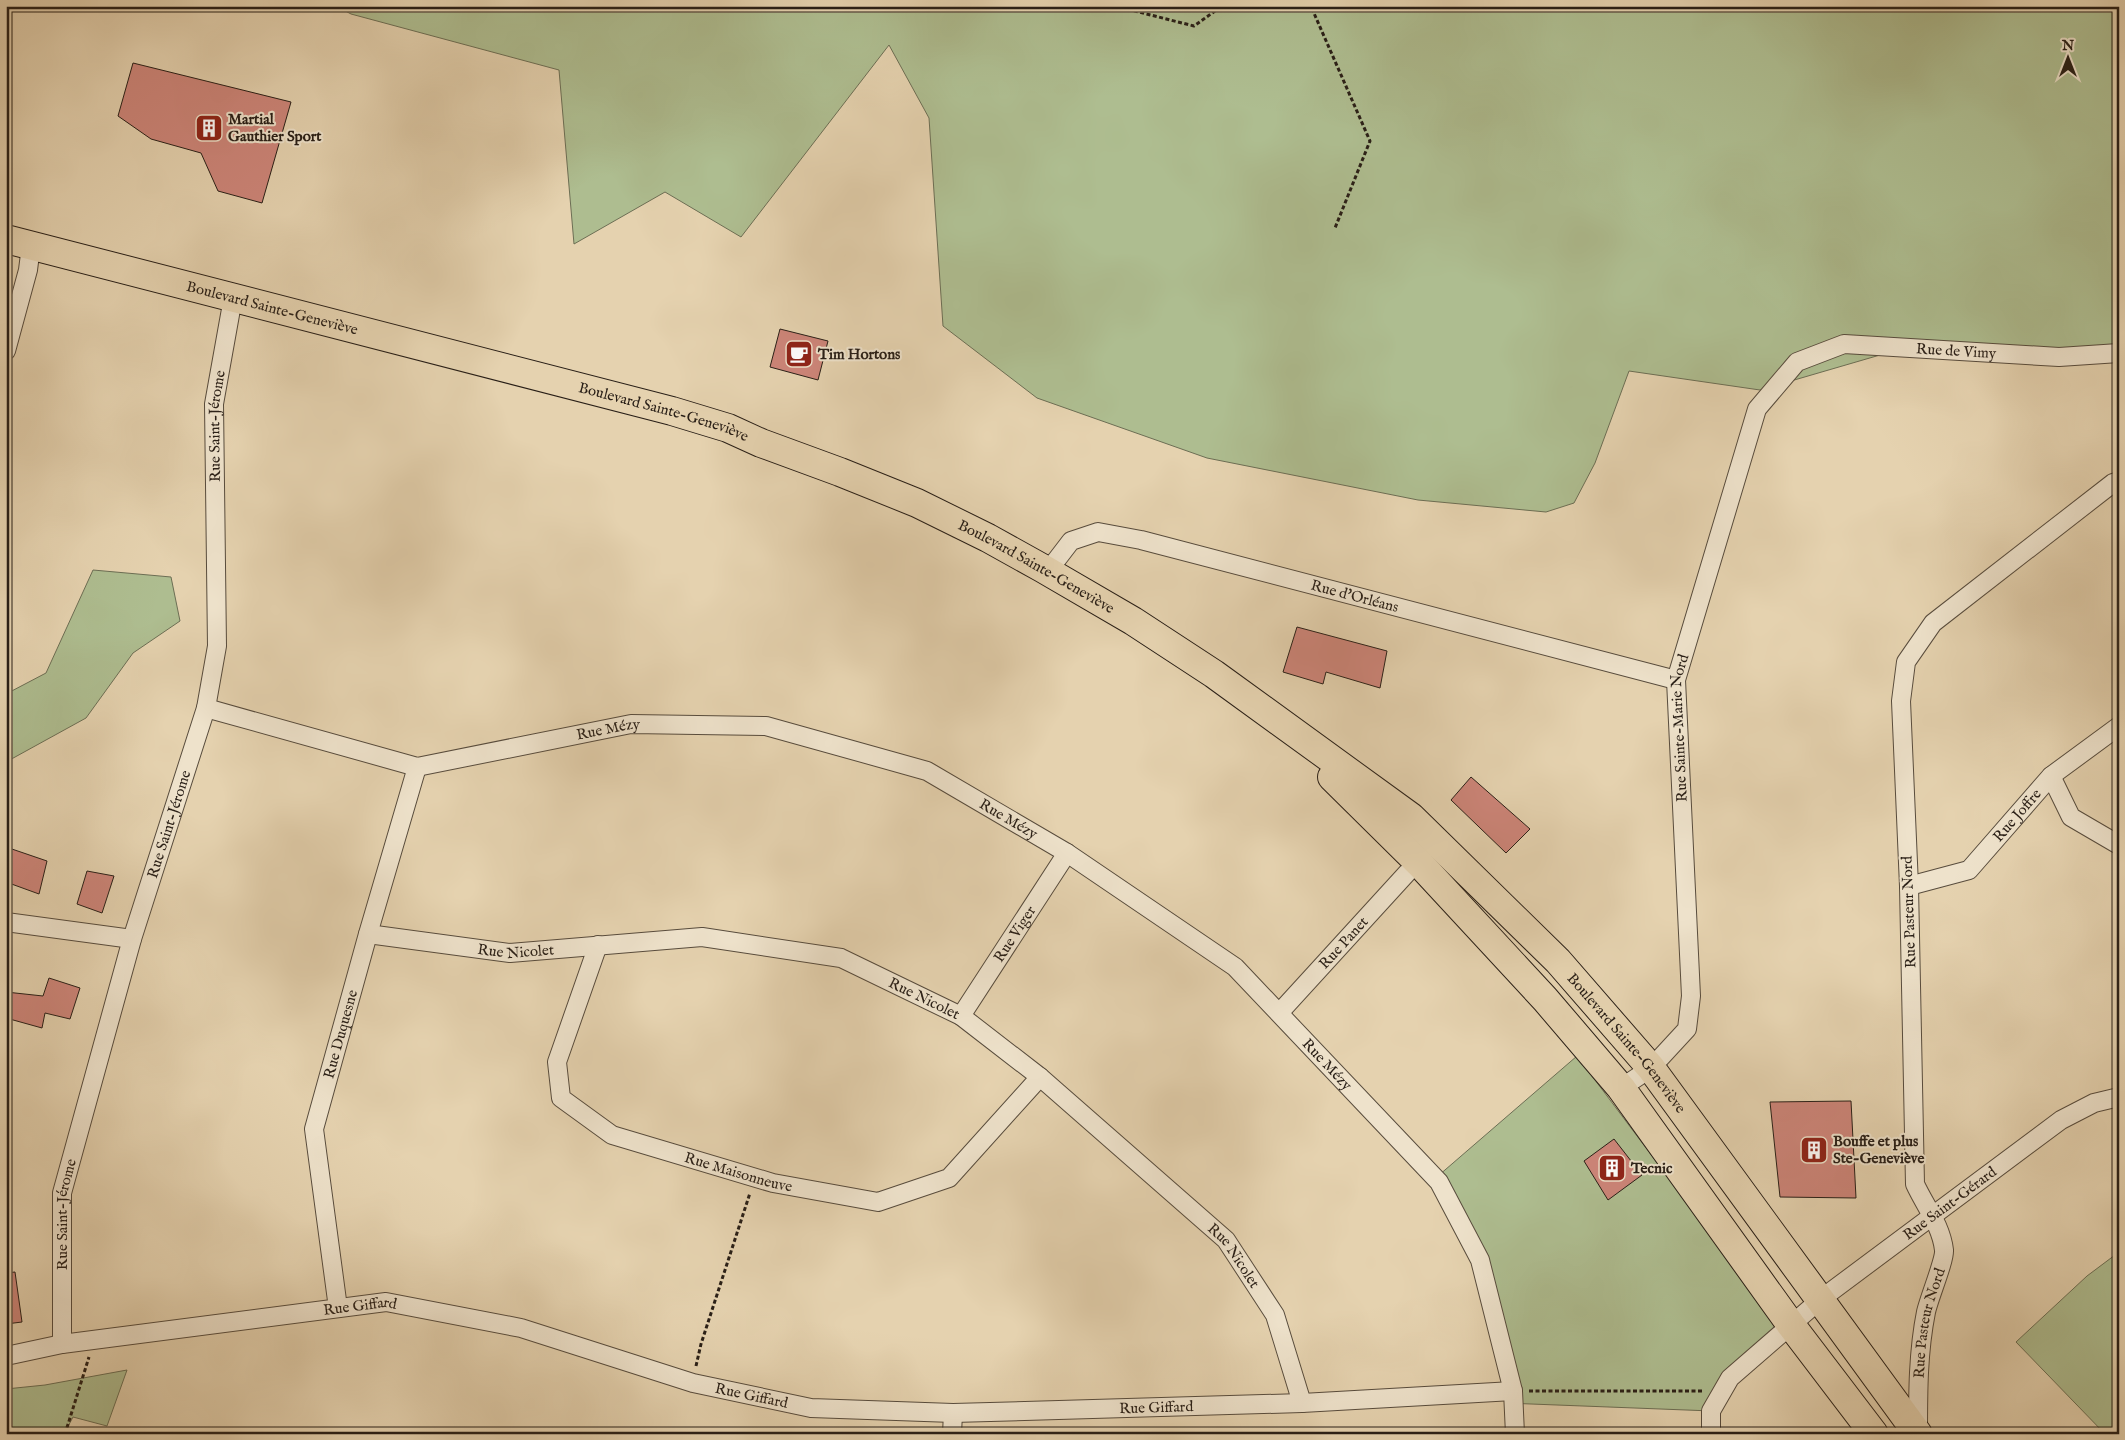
<svg xmlns="http://www.w3.org/2000/svg" width="2125" height="1440" font-family="'IM FELL English',serif">
<rect width="100%" height="100%" fill="#e5d2af"/>
<filter id="stains"><feTurbulence type="fractalNoise" baseFrequency=".004" numOctaves="4"/><feColorMatrix values="0 0 0 0 .2 0 0 0 0 .09 0 0 0 0 .02 0 0 0 .5 -.17"/></filter>
<radialGradient id="worn" r=".72"><stop offset=".6" stop-color="#630" stop-opacity="0"/><stop offset="1" stop-color="#630" stop-opacity=".3"/></radialGradient>
<!-- green -->
<path fill="#aebd90" stroke="#6c6e54" d="M 336,6 L 2119,6 L 2119,362 L 1880,355 L 1760,390 L 1629,371 L 1595,463 L 1574,503 L 1546,512 L 1418,500 L 1207,458 L 1037,398 L 943,326 L 929,118 L 889,45 L 741,237 L 665,192 L 574,244 L 559,70 L 351,14 Z
M 93,570 L 171,577 L 180,621 L 133,653 L 86,718 L 6,762 L 6,694 L 46,673 Z
M 1577,1056 L 1782,1329 L 1712,1411 L 1505,1403 L 1480,1257 L 1460,1202 L 1438,1176 Z
M 2119,1252 L 2119,1434 L 2105,1434 L 2016,1342 L 2087,1276 Z
M 127,1370 L 107,1426 L 73,1417 L 64,1434 L 6,1434 L 6,1389 L 45,1385 Z
M 292,1429 L 330,1434 L 278,1434 Z"/>
<!-- building -->
<path fill="#cd8579" stroke="#291f17" d="M 133,63 L 291,102 L 262,203 L 218,191 L 201,153 L 151,139 L 118,116 Z
M 780,329 L 828,341 L 818,380 L 770,367 Z
M 1297,627 L 1387,651 L 1380,688 L 1326,672 L 1323,684 L 1283,672 Z
M 1471,777 L 1530,829 L 1506,853 L 1451,800 Z
M 6,847 L 47,861 L 39,894 L 6,882 Z
M 87,871 L 114,876 L 102,913 L 77,904 Z
M 49,978 L 80,988 L 70,1019 L 45,1013 L 42,1028 L 6,1018 L 6,992 L 43,996 Z
M 1851,1101 L 1856,1198 L 1780,1197 L 1770,1102 Z
M 1614,1139 L 1642,1175 L 1608,1200 L 1584,1161 Z
M 15,1272 L 22,1322 L 6,1324 L 6,1273 Z"/>
<g fill="none" stroke-linecap="round" stroke-linejoin="round">
<!-- minor casing -->
<g stroke="#584c3d" stroke-width="20">
<g id="minor">
<path d="M 6,351 L 28,270 L 31,246"/>
<path id="s1" d="M 1048,571 L 1071,541 L 1098,532 L 1141,540 L 1676,680"/>
<path id="s2" d="M 206,708 L 417,767 L 631,724 L 766,726 L 927,771 L 1067,853 L 1235,967 L 1439,1182 L 1480,1260 L 1513,1391 L 1515,1434"/>
<path d="M 2051,776 L 2071,817 L 2119,845"/>
<path id="s3" d="M 1909,886 L 1969,870 L 2051,776 L 2119,726"/>
<path d="M 6,922 L 132,939"/>
<path id="s4" d="M 368,934 L 510,953 L 702,937 L 841,958 L 961,1016 L 1040,1077 L 1226,1240 L 1275,1315 L 1302,1403"/>
<path id="s5" d="M 598,945 L 557,1062 L 561,1098 L 612,1135 L 773,1183 L 878,1202 L 949,1178 L 1040,1077"/>
<path id="s6" d="M 1280,1012 L 1407,873"/>
<path id="s7" d="M 961,1016 L 1067,853"/>
<path id="s8" d="M 1621,1088 L 1651,1068 L 1687,1029 L 1691,996 L 1676,680 L 1757,409 L 1797,362 L 1844,344 L 2059,357 L 2119,353"/>
<path id="s9" d="M 338,1308 L 314,1129 L 368,934 L 417,767"/>
<path id="s10" d="M 62,1344 L 62,1193 L 132,939 L 206,708 L 217,646 L 214,404 L 233,298"/>
<path id="s11" d="M 6,1356 L 62,1344 L 386,1302 L 521,1328 L 693,1383 L 811,1408 L 953,1413 L 1302,1403 L 1513,1391"/>
<path d="M 952,1434 L 953,1413"/>
<path id="s12" d="M 1711,1434 L 1711,1411 L 1730,1378 L 1821,1299 L 2061,1120 L 2094,1103 L 2119,1097"/>
<path id="s13" d="M 1918,1434 C 1918,1393 1918,1352 1926,1312 C 1929,1298 1945,1260 1944,1250 C 1941,1225 1925,1206 1915,1184 L 1909,886 L 1901,701 L 1906,662 L 1933,623 L 2113,483 L 2119,481"/>
</g>
</g>
<!-- primary casing -->
<g stroke="#291f17" stroke-width="30">
<g id="primary">
<path id="s14" d="M 6,239 L 672,411 L 728,428 L 761,443 L 840,472 L 917,503 L 988,538 L 1042,568 L 1133,621 L 1214,674 L 1411,817 L 1558,961 L 1651,1068 L 1918,1434"/>
<path d="M 1332,777 L 1421,865 L 1545,999 L 1621,1088 L 1791,1325 L 1874,1434"/>
</g>
</g>
<!-- path -->
<path stroke="#291f17" stroke-width="3" stroke-dasharray="4 2.5" stroke-linecap="butt" d="M 1115,6 L 1194,26 L 1222,6
M 1305,6 L 1313,11 L 1370,141 L 1335,228
M 696,1366 L 701,1344 L 750,1193
M 1529,1391 L 1703,1391
M 65,1434 L 89,1357"/>
<!-- minor -->
<use href="#minor" stroke="#eee2cb" stroke-width="18"/>
<!-- primary -->
<use href="#primary" stroke="#e5d2af" stroke-width="28"/>
</g>
<!-- icons -->
<defs>
<g id="building-square" transform="scale(1.4375)"><rect x="-9" y="-9" width="18" height="18" rx="4" fill="#8f2418" stroke="#eee2cb"/><path d="M-4-6H4V6H1V3H-1V6H-4ZM-2.5-4.3h1.7v1.8h-1.7ZM.8-4.3h1.7v1.8H.8ZM-2.5-1h1.7V.8h-1.7ZM.8-1h1.7V.8H.8Z" fill="#fff"/></g>
<g id="cafe-square" transform="scale(1.4375)"><rect x="-9" y="-9" width="18" height="18" rx="4" fill="#8f2418" stroke="#eee2cb"/><path d="M-5.5-4.5H6V0H3Q3 3.5 0 3.5H-2.5Q-5.5 3.5-5.5 0ZM3-3.2v2h1.7v-2ZM-6 4.5H4V6H-6Z" fill="#fff"/></g>
</defs>
<g fill-rule="evenodd">
<use href="#building-square" x="209" y="128"/>
<use href="#cafe-square" x="799" y="354"/>
<use href="#building-square" x="1814" y="1150"/>
<use href="#building-square" x="1612" y="1168"/>
</g>
<g text-anchor="middle" dominant-baseline="central" stroke-width="4" stroke-linejoin="round" paint-order="stroke">
<!-- poi labels -->
<g font-size="15" font-weight="bold" fill="#291f17" stroke="#eee2cb" text-anchor="start">
<text x="228" y="119">Martial<tspan x="228" dy="17">Gauthier Sport</tspan></text>
<text x="818" y="354">Tim Hortons</text>
<text x="1833" y="1141">Bouffe et plus<tspan x="1833" dy="17">Ste-Geneviève</tspan></text>
<text x="1631" y="1168">Tecnic</text>
</g>
<!-- street labels -->
<g font-size="15" fill="#291f17" stroke="#eee2cb">
<text stroke="none"><textPath href="#s14" startOffset="275">Boulevard Sainte-Geneviève</textPath></text>
<text stroke="none"><textPath href="#s8" startOffset="946">Rue de Vimy</textPath></text>
<text stroke="none"><textPath href="#s14" startOffset="680">Boulevard Sainte-Geneviève</textPath></text>
<text stroke="none"><textPath href="#s10" startOffset="940">Rue Saint-Jérome</textPath></text>
<text stroke="none"><textPath href="#s14" startOffset="1085">Boulevard Sainte-Geneviève</textPath></text>
<text stroke="none"><textPath href="#s1" startOffset="331">Rue d'Orléans</textPath></text>
<text stroke="none"><textPath href="#s8" startOffset="391">Rue Sainte-Marie Nord</textPath></text>
<text stroke="none"><textPath href="#s2" startOffset="414">Rue Mézy</textPath></text>
<text stroke="none"><textPath href="#s3" startOffset="135">Rue Joffre</textPath></text>
<text stroke="none"><textPath href="#s2" startOffset="834">Rue Mézy</textPath></text>
<text stroke="none"><textPath href="#s10" startOffset="535">Rue Saint-Jérome</textPath></text>
<text transform="translate(1909 912) rotate(-92)">Rue Pasteur Nord</text>
<text stroke="none"><textPath href="#s7" startOffset="98">Rue Viger</textPath></text>
<text stroke="none"><textPath href="#s6" startOffset="94">Rue Panet</textPath></text>
<text stroke="none"><textPath href="#s4" startOffset="149">Rue Nicolet</textPath></text>
<text stroke="none"><textPath href="#s4" startOffset="569">Rue Nicolet</textPath></text>
<text stroke="none"><textPath href="#s9" startOffset="279">Rue Duquesne</textPath></text>
<text stroke="none"><textPath href="#s14" startOffset="1849">Boulevard Sainte-Geneviève</textPath></text>
<text stroke="none"><textPath href="#s2" startOffset="1239">Rue Mézy</textPath></text>
<text stroke="none"><textPath href="#s5" startOffset="355">Rue Maisonneuve</textPath></text>
<text stroke="none"><textPath href="#s12" startOffset="342">Rue Saint-Gérard</textPath></text>
<text stroke="none"><textPath href="#s10" startOffset="130">Rue Saint-Jérome</textPath></text>
<text stroke="none"><textPath href="#s4" startOffset="974">Rue Nicolet</textPath></text>
<text stroke="none"><textPath href="#s11" startOffset="358">Rue Giffard</textPath></text>
<text stroke="none"><textPath href="#s13" startOffset="112">Rue Pasteur Nord</textPath></text>
<text stroke="none"><textPath href="#s11" startOffset="762">Rue Giffard</textPath></text>
<text stroke="none"><textPath href="#s11" startOffset="1168">Rue Giffard</textPath></text>
</g>
</g>
<!-- margin -->
<rect width="2125" height="1440" fill="none" stroke="#e5d2af" stroke-width="25"/>
<rect x="8" y="8" width="2110" height="1425" fill="none" stroke="#291f17" stroke-width="2.5"/>
<rect x="12" y="12" width="2100" height="1415" fill="none" stroke="#291f17"/>
<!-- north arrow -->
<g transform="translate(2068 58)" stroke="#eee2cb" stroke-width="4" paint-order="stroke">
<path d="M0-4L9 19L0 12L-9 19Z" fill="#291f17"/>
<text y="-8" font-size="14" font-weight="bold" text-anchor="middle" fill="#291f17">N</text>
</g>
<rect width="100%" height="100%" filter="url(#stains)"/>
<rect width="100%" height="100%" fill="url(#worn)"/>
</svg>
